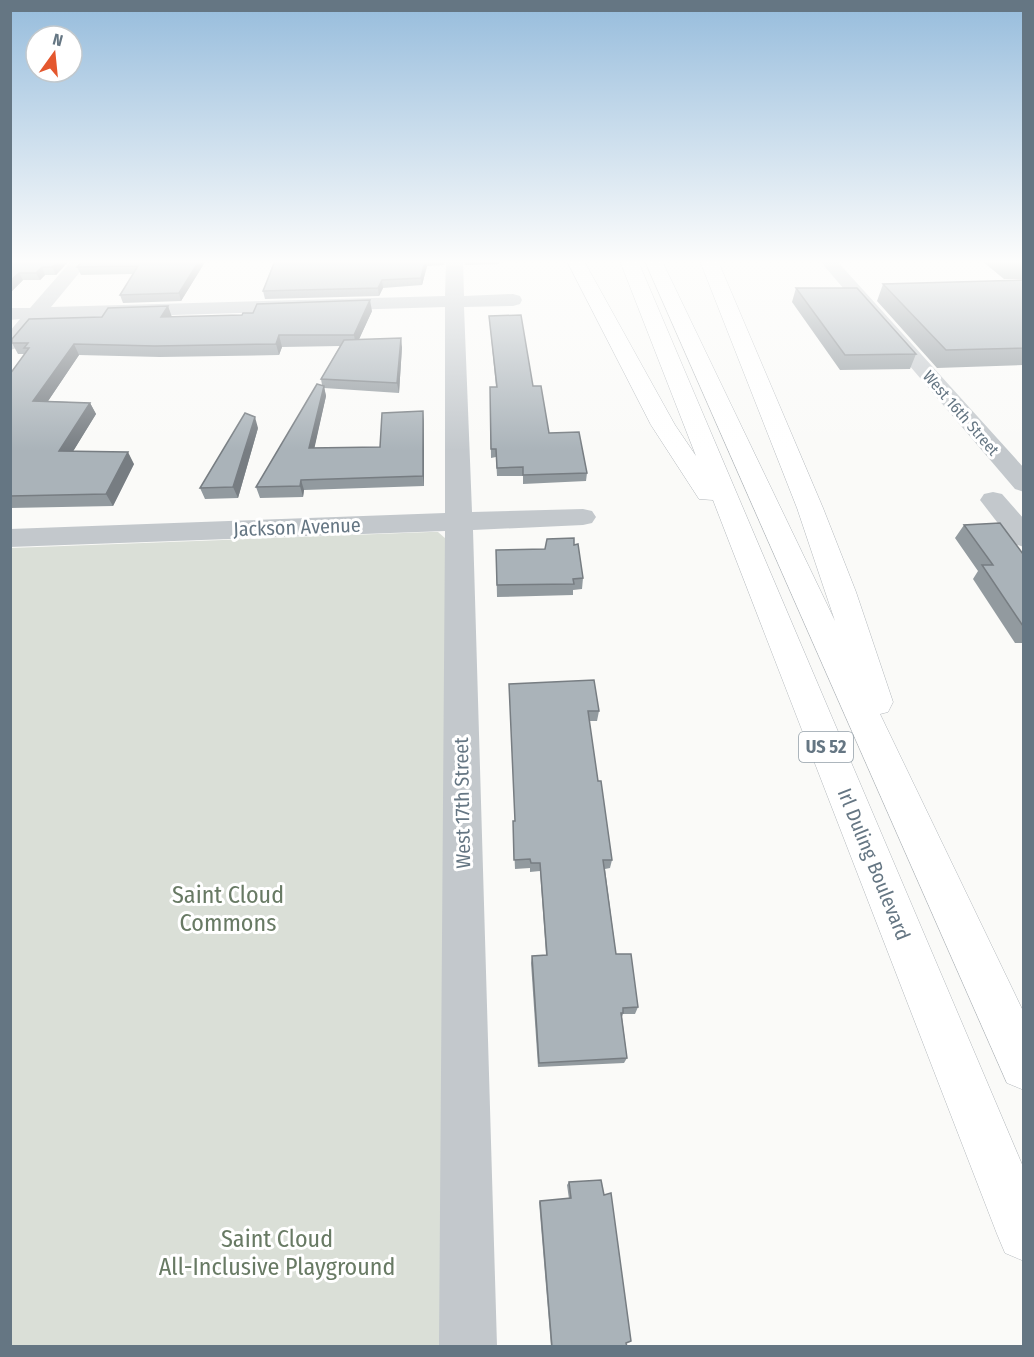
<svg xmlns="http://www.w3.org/2000/svg" width="1034" height="1357" font-family="'Fira Sans Condensed',sans-serif">
<rect width="100%" height="100%" fill="#fafaf8"/>
<!-- green -->
<path fill="#dadfd7" d="M 430,532 L 438,532 L 446,539 L 444,1346 L 11,1346 L 11,548 Z"/>
<g fill="none" stroke-linecap="round" stroke-linejoin="round">
<!-- motorway casing -->
<g stroke="#b4b9bd" stroke-width="1">
<path id="motorway" d="M 567,261 L 584,261 L 675,425 L 696,456 L 620,261 L 638,261 L 1024,1169 L 1024,1261 L 1005,1253 L 997,1234 L 713,500 L 699,499 L 651,425 Z
M 645,261 L 662,261 L 835,621 L 797,508 L 700,261 L 718,261 L 823,508 L 856,592 L 893,702 L 888,712 L 880,714 L 1024,1013 L 1024,1090 L 1007,1083 Z"/>
</g>
<!-- minor -->
<path fill="#c3c8cc" fill-rule="evenodd" d="M 71,261 L 89,261 L 51,307 L 445,296 L 446,261 L 463,261 L 464,296 L 513,294 L 520,296 L 522,300 L 520,304 L 513,306 L 464,307 L 472,512 L 583,509 L 592,511 L 596,517 L 592,523 L 583,525 L 473,530 L 497,1346 L 439,1346 L 445,531 L 10,547 L 10,529 L 445,513 L 445,307 L 41,319 L 17,348 L 10,350 L 10,331 L 20,319 L 10,320 L 10,308 L 30,308 Z
M 820,261 L 837,261 L 1024,468 L 1024,492 L 1015,489 Z
M 993,492 L 1002,494 L 1024,519 L 1024,547 L 1014,544 L 980,500 L 984,494 Z"/>
<!-- motorway -->
<use href="#motorway" fill="#fff" fill-rule="evenodd"/>
</g>
<!-- wall -->
<path fill="#929a9f" d="M 10,261 L 69,261 L 56,275 L 45,275 L 40,280 L 23,280 L 10,293 Z
M 83,261 L 445,261 L 444,265 L 427,266 L 422,285 L 383,288 L 379,296 L 265,299 L 263,291 L 274,261 L 205,262 L 181,301 L 123,303 L 120,295 L 133,274 L 81,275 L 77,267 Z
M 464,261 L 499,261 L 499,264 L 465,265 Z
M 982,261 L 1023,261 L 1023,279 L 1004,279 Z
M 1023,280 L 1023,365 L 937,368 L 877,301 L 883,284 Z
M 796,288 L 916,354 L 910,369 L 840,370 L 792,302 Z
M 168,306 L 171,317 L 372,311 L 359,339 L 402,347 L 399,393 L 324,388 L 326,396 L 314,448 L 380,447 L 424,421 L 424,486 L 304,490 L 303,497 L 260,498 L 256,487 L 322,385 L 321,379 L 340,346 L 282,347 L 279,355 L 160,357 L 79,355 L 48,401 L 90,403 L 96,414 L 73,451 L 134,464 L 113,506 L 10,508 L 10,374 L 25,354 L 18,354 L 12,343 L 102,317 Z
M 489,316 L 533,386 L 549,433 L 587,473 L 586,481 L 523,484 L 523,476 L 497,476 L 496,457 L 491,458 L 490,387 L 496,387 Z
M 258,428 L 238,498 L 205,499 L 200,488 Z
M 964,525 L 1023,554 L 1023,643 L 1015,643 L 973,579 L 978,571 L 955,538 Z
M 574,545 L 583,578 L 582,589 L 573,590 L 573,595 L 497,597 L 496,550 L 545,549 Z
M 594,680 L 599,711 L 597,721 L 589,721 L 598,781 L 612,860 L 610,868 L 605,869 L 616,954 L 638,1007 L 635,1014 L 623,1014 L 622,1017 L 627,1058 L 624,1063 L 538,1067 L 531,963 L 532,956 L 546,955 L 540,871 L 530,872 L 530,868 L 515,869 L 513,821 L 515,821 Z
M 569,1182 L 626,1343 L 627,1347 L 551,1347 L 539,1202 L 540,1201 L 569,1199 L 567,1185 Z"/>
<!-- shaded-wall -->
<path fill="#777d82" d="M 59,261 L 69,261 L 56,275 L 52,267 Z
M 199,261 L 204,261 L 205,262 L 181,301 L 179,293 Z
M 425,261 L 427,266 L 422,285 L 421,278 Z
M 42,267 L 45,275 L 40,280 L 36,273 Z
M 19,273 L 23,280 L 10,293 L 10,281 Z
M 382,280 L 383,288 L 379,296 L 378,288 Z
M 370,300 L 372,311 L 356,346 L 354,335 Z
M 168,306 L 172,317 L 161,317 Z
M 279,335 L 282,347 L 279,355 L 276,344 Z
M 401,338 L 402,347 L 399,393 L 397,383 Z
M 74,344 L 79,355 L 40,413 L 33,401 Z
M 324,386 L 326,396 L 312,459 L 309,448 Z
M 90,403 L 96,414 L 66,463 L 59,451 Z
M 423,411 L 424,421 L 424,486 L 423,476 Z
M 255,417 L 258,428 L 238,498 L 233,487 Z
M 128,452 L 134,464 L 113,506 L 106,494 Z
M 301,480 L 304,490 L 303,497 L 300,486 Z"/>
<!-- building -->
<path fill="#aab3b9" stroke="#777d82" stroke-width="1.5" d="M 10,261 L 59,261 L 52,267 L 42,267 L 36,273 L 19,273 L 10,281 Z
M 83,261 L 199,261 L 179,293 L 120,295 L 138,266 L 77,267 Z
M 275,261 L 425,261 L 421,278 L 382,280 L 378,288 L 263,291 Z
M 1010,261 L 1023,261 L 1023,263 L 1012,262 Z
M 1023,280 L 1023,348 L 946,350 L 883,284 Z
M 796,288 L 857,288 L 916,354 L 845,355 Z
M 370,300 L 354,335 L 279,335 L 276,344 L 155,346 L 74,344 L 33,401 L 90,403 L 59,451 L 128,452 L 106,494 L 10,496 L 10,374 L 29,348 L 24,348 L 28,343 L 12,343 L 12,339 L 29,319 L 102,317 L 108,308 L 168,306 L 161,317 L 242,315 L 243,313 L 253,313 L 257,304 Z
M 521,315 L 533,386 L 541,386 L 549,433 L 579,432 L 587,473 L 523,475 L 523,467 L 497,468 L 496,449 L 491,449 L 490,387 L 497,387 L 489,316 Z
M 401,338 L 397,383 L 321,379 L 344,340 Z
M 317,384 L 324,386 L 309,448 L 380,447 L 382,413 L 423,411 L 423,476 L 301,480 L 300,486 L 256,487 Z
M 245,413 L 255,417 L 233,487 L 200,488 Z
M 1000,523 L 1023,554 L 1023,626 L 982,565 L 993,565 L 964,525 Z
M 574,538 L 574,545 L 578,544 L 583,578 L 573,579 L 574,584 L 497,585 L 496,550 L 545,549 L 547,539 Z
M 594,680 L 599,711 L 588,711 L 598,781 L 601,781 L 612,860 L 603,860 L 616,954 L 631,954 L 638,1007 L 623,1008 L 623,1013 L 621,1013 L 627,1058 L 539,1063 L 532,956 L 547,955 L 540,863 L 531,863 L 530,859 L 514,860 L 513,821 L 515,821 L 509,684 Z
M 601,1180 L 604,1195 L 611,1193 L 631,1341 L 626,1343 L 627,1347 L 552,1347 L 540,1201 L 571,1198 L 569,1182 Z"/>
<!-- sky -->
<linearGradient id="sky" x2="0" y2="1"><stop stop-color="#96bcdc"/><stop offset="0.58" stop-color="#fdfdfc"/><stop offset="1" stop-color="#fdfdfc" stop-opacity="0"/></linearGradient>
<rect width="1034" height="451" fill="url(#sky)"/>
<g text-anchor="middle" dominant-baseline="central" stroke-width="6" stroke-linejoin="round" paint-order="stroke">
<!-- far-street labels -->
<g font-size="16" fill="#657683" stroke="#fff">
<text transform="translate(961 413) rotate(49)">West 16th Street</text>
</g>
<!-- shield labels -->
<rect fill="#fff" stroke="#939fa8" stroke-width="1.5" x="799" y="732" width="54" height="30" rx="4.5"/>
<g font-size="18" font-weight="bold" fill="#657683">
<text x="826" y="747">US 52</text>
</g>
<!-- street labels -->
<g font-size="20" fill="#657683" stroke="#fff">
<text transform="translate(297 527) rotate(-2)">Jackson Avenue</text>
<text transform="translate(462 803) rotate(-91)">West 17th Street</text>
<text transform="translate(874 864) rotate(68)">Irl Duling Boulevard</text>
</g>
<!-- near-park labels -->
<g font-size="24" fill="#687a64" stroke="#fff">
<text x="228" y="895">Saint Cloud<tspan x="228" dy="28">Commons</tspan></text>
<text x="277" y="1239">Saint Cloud<tspan x="277" dy="28">All-Inclusive Playground</tspan></text>
</g>
</g>
<!-- border -->
<rect width="1034" height="1357" fill="none" stroke="#657683" stroke-width="24"/>
<!-- north arrow -->
<g transform="translate(54 54) rotate(15)"><circle r="28" fill="#ffffff" stroke="#c1c8cd" stroke-width="1.5"/>
<path d="M0-4.5L10 22L0 15L-10 22Z" fill="#e4572e"/>
<text y="-9" font-size="16" font-weight="bold" text-anchor="middle" fill="#657683">N</text>
</g>
</svg>
